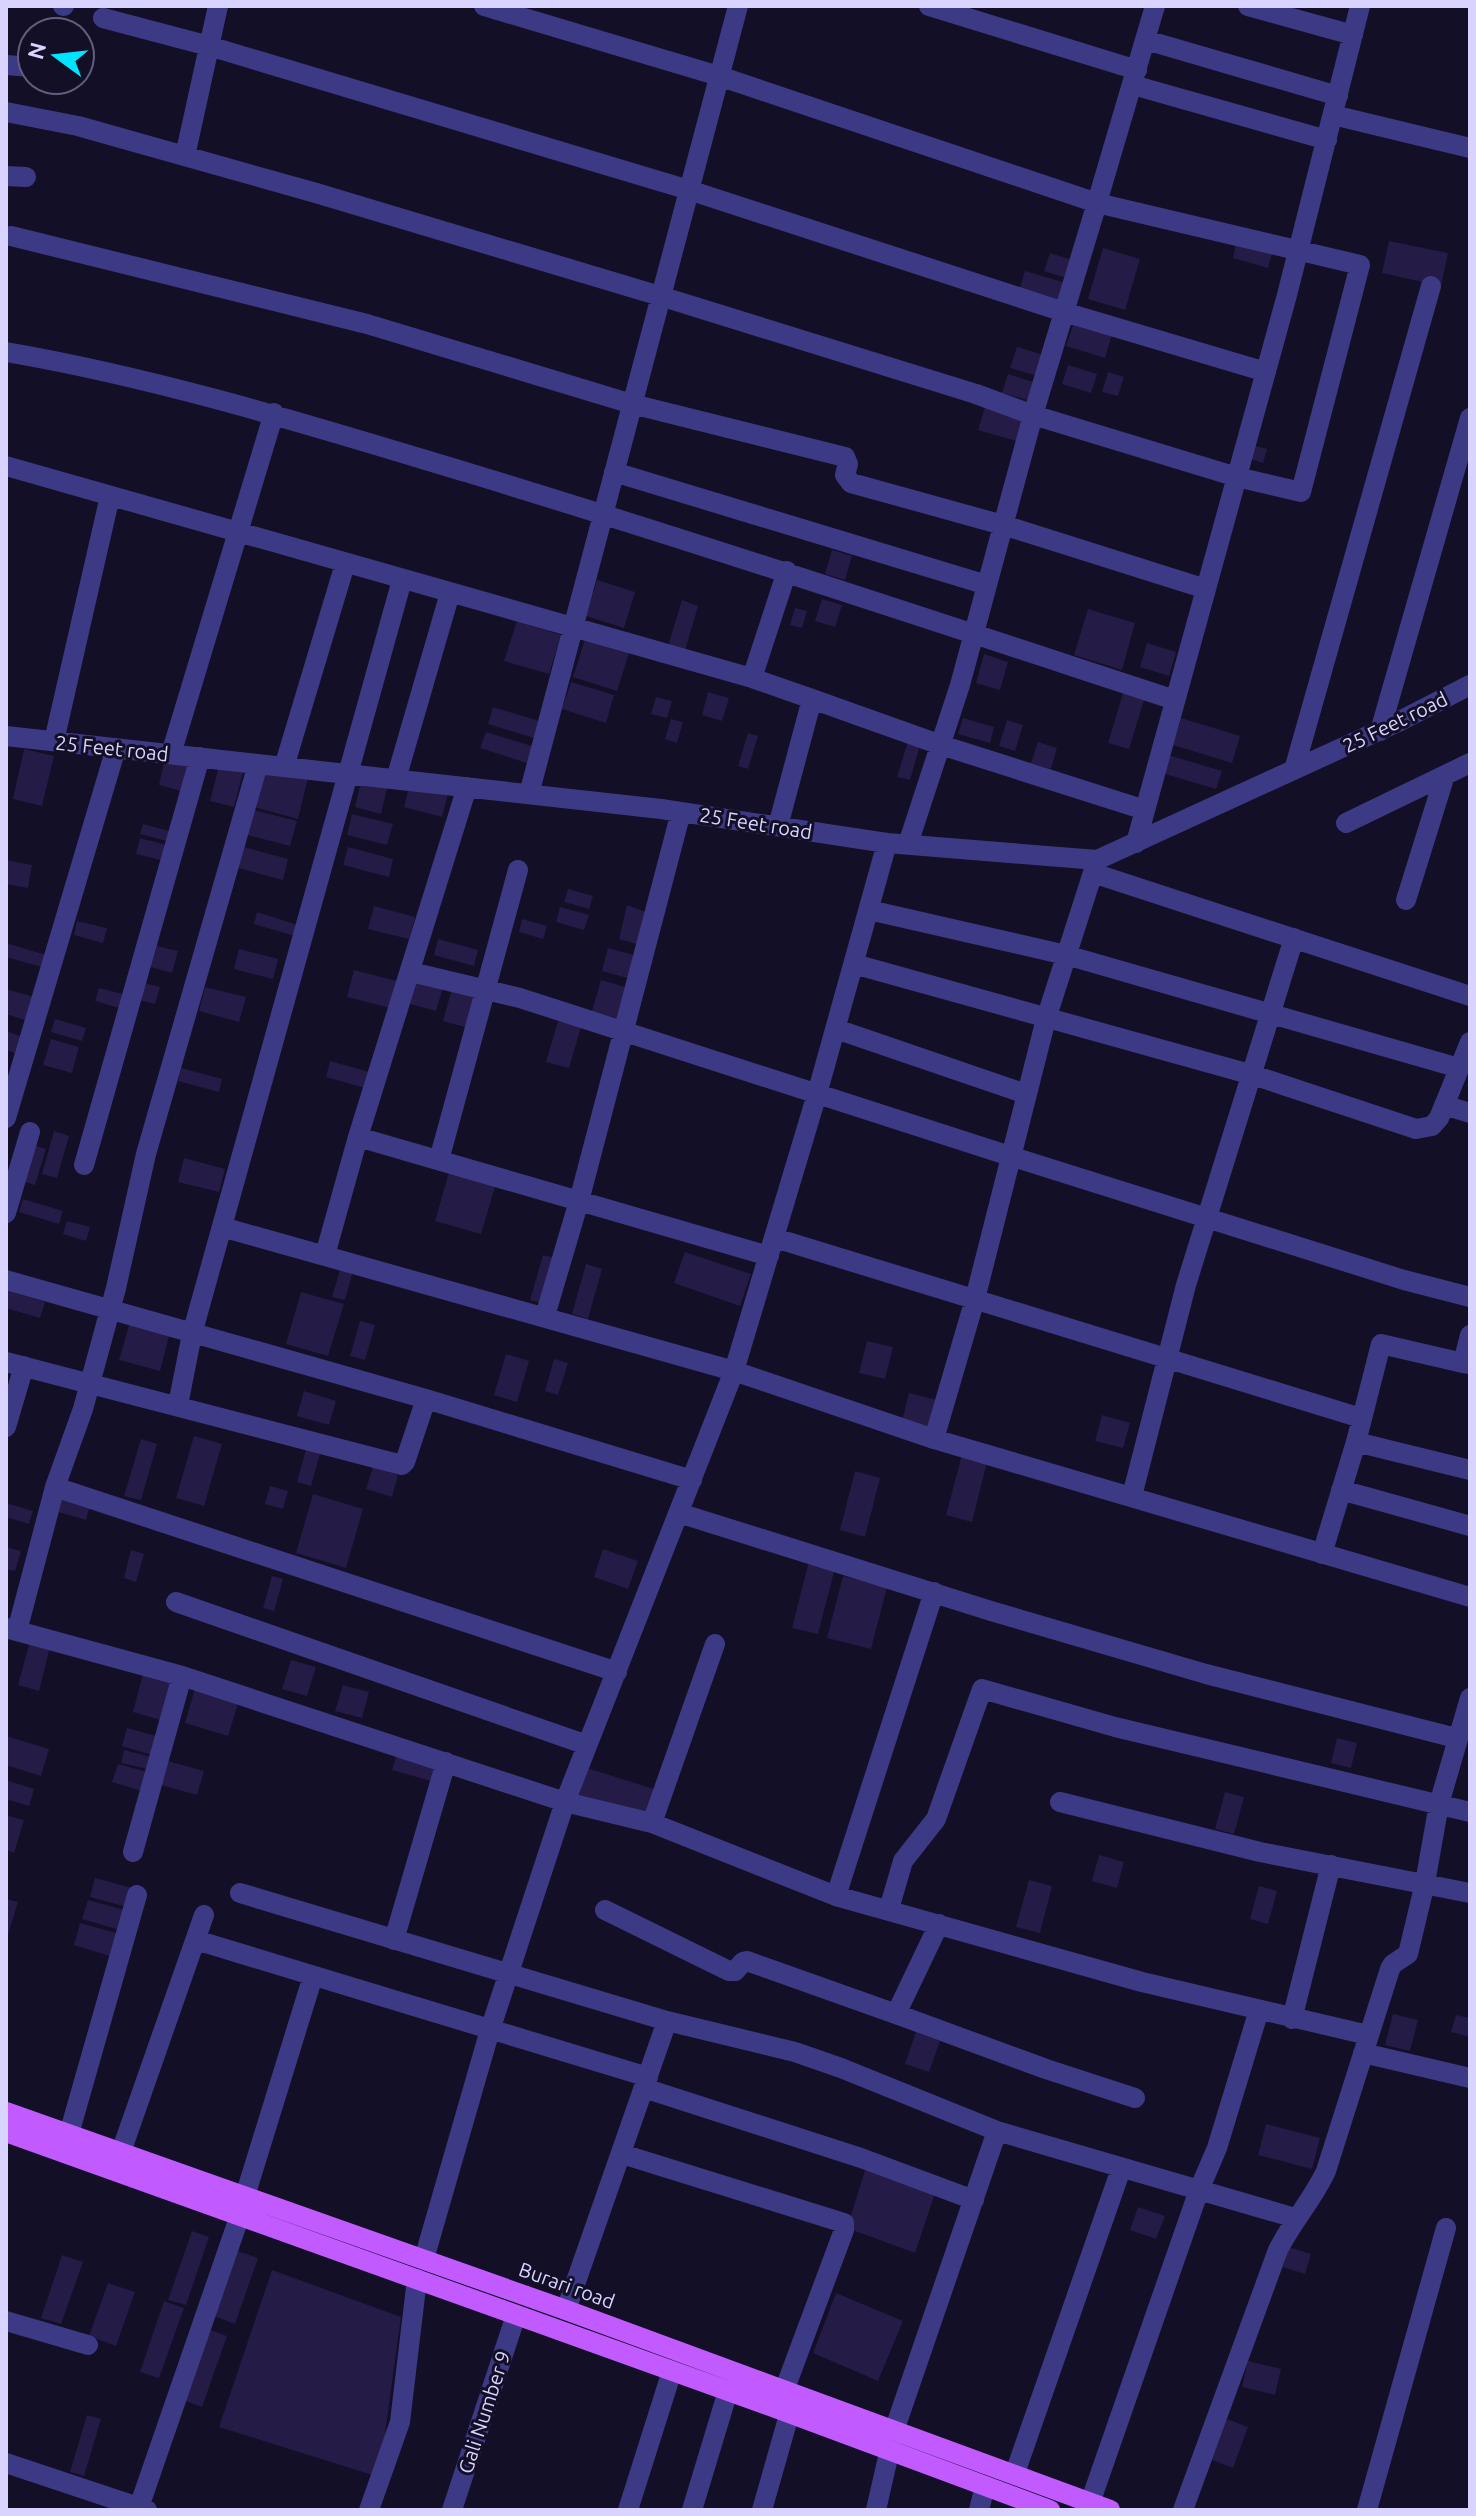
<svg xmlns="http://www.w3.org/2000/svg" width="1476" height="2516" font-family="Ubuntu,sans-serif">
<rect width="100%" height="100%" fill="#130f26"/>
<!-- building -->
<path fill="#241b47" d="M 1389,241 L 1448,253 L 1441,286 L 1382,273 Z
M 1236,244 L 1272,254 L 1268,268 L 1233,258 Z
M 1103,248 L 1140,259 L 1125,310 L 1088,299 Z
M 1050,253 L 1072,260 L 1066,278 L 1044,271 Z
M 1025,271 L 1066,283 L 1060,303 L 1019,291 Z
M 1074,322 L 1112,334 L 1105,358 L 1066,346 Z
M 1017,347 L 1044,355 L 1037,376 L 1010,368 Z
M 1068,365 L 1097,374 L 1091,393 L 1062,384 Z
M 1108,372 L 1124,377 L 1118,396 L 1102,392 Z
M 1008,374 L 1036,383 L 1031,401 L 1002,393 Z
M 985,407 L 1023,418 L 1016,441 L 978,430 Z
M 1252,445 L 1267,449 L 1263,463 L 1248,458 Z
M 832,550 L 852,556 L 845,580 L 825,574 Z
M 597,580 L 635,592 L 624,628 L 586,616 Z
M 822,599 L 842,605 L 835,627 L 815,621 Z
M 682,600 L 698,606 L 685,651 L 668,646 Z
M 795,608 L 807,611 L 802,628 L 790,625 Z
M 1088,609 L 1135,623 L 1122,670 L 1074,655 Z
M 517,621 L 561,635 L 549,674 L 504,661 Z
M 586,636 L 630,650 L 617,691 L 573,677 Z
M 1147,643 L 1176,652 L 1169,676 L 1140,667 Z
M 984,654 L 1008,662 L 1000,690 L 976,683 Z
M 571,682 L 614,695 L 606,723 L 562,709 Z
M 708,692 L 729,698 L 722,721 L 702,715 Z
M 1123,693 L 1144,700 L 1129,749 L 1108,743 Z
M 656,697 L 672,701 L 667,718 L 651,714 Z
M 493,707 L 539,721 L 534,738 L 488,724 Z
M 963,718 L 994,727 L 990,743 L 958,734 Z
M 1181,718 L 1240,736 L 1232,763 L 1173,745 Z
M 671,719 L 683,722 L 677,743 L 665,739 Z
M 1007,720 L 1023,725 L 1015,751 L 999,746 Z
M 486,732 L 532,746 L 527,763 L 480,748 Z
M 748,733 L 758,736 L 748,769 L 738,766 Z
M 908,741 L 920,745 L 910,780 L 897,777 Z
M 1038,742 L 1057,748 L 1051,769 L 1031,763 Z
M 24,749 L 54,756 L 42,806 L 13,799 Z
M 1168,755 L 1222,771 L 1216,789 L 1162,773 Z
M 165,758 L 188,764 L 181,791 L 159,785 Z
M 220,762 L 244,768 L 234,807 L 210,801 Z
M 264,767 L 308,778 L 298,819 L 254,807 Z
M 362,777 L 388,784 L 381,814 L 355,807 Z
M 410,784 L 448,794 L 442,817 L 404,807 Z
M 254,810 L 297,821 L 290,846 L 247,835 Z
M 352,814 L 393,824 L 387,845 L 347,835 Z
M 143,824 L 177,833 L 174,843 L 140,834 Z
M 140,838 L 174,847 L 169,862 L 136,854 Z
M 244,847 L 288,859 L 283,880 L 238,868 Z
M 348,847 L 393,859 L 389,877 L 343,865 Z
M 6,860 L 32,865 L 28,888 L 6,884 Z
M 568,889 L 593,896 L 589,909 L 564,902 Z
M 627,905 L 648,913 L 640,945 L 619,939 Z
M 374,906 L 415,917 L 409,939 L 368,929 Z
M 560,907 L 589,915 L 584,930 L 556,922 Z
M 257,912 L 298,925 L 295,936 L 254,924 Z
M 522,919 L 547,926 L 543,939 L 519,932 Z
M 77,921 L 107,928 L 103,943 L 74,935 Z
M 438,939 L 478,950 L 474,966 L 434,955 Z
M 6,943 L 46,955 L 42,967 L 6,957 Z
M 153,945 L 178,951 L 172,973 L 147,966 Z
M 608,948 L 637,956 L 631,979 L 602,971 Z
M 239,949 L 278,959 L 273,979 L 234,969 Z
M 354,970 L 397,981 L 390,1008 L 347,997 Z
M 414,979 L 443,987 L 436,1011 L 407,1003 Z
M 601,980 L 629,988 L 620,1019 L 592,1011 Z
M 144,983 L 160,987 L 155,1004 L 139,1000 Z
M 453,985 L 482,993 L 472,1029 L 443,1021 Z
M 205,987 L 246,997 L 239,1022 L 199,1011 Z
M 99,988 L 127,995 L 123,1009 L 95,1001 Z
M 6,989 L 34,997 L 28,1021 L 6,1014 Z
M 55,1019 L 86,1028 L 82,1041 L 51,1032 Z
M 558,1021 L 581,1027 L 569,1068 L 546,1062 Z
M 6,1031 L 20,1036 L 15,1053 L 6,1050 Z
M 51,1039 L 79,1047 L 72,1073 L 43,1065 Z
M 330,1061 L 373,1073 L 368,1089 L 326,1077 Z
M 181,1068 L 222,1079 L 219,1092 L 178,1081 Z
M 54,1131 L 69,1136 L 57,1178 L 42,1174 Z
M 30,1144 L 46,1149 L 35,1185 L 19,1180 Z
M 184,1158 L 225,1169 L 219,1192 L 178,1182 Z
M 450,1169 L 496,1183 L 481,1234 L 435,1221 Z
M 23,1199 L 63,1211 L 59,1224 L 19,1212 Z
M 67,1221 L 90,1227 L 86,1241 L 63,1234 Z
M 685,1252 L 751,1274 L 740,1306 L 674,1283 Z
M 543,1255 L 559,1259 L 546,1304 L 530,1300 Z
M 342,1263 L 354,1267 L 345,1300 L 332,1297 Z
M 586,1264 L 602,1269 L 588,1319 L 572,1314 Z
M 6,1290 L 45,1302 L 40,1318 L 6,1308 Z
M 301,1292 L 344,1304 L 328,1356 L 286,1344 Z
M 360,1321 L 375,1325 L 365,1360 L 350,1356 Z
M 130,1322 L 170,1332 L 160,1371 L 119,1360 Z
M 867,1341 L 893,1347 L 885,1379 L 859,1373 Z
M 506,1354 L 529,1361 L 517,1402 L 494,1395 Z
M 554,1359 L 568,1363 L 558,1395 L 545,1391 Z
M 304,1391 L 336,1401 L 329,1425 L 297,1416 Z
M 909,1393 L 937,1400 L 929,1428 L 902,1421 Z
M 1102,1415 L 1130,1423 L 1123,1448 L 1095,1441 Z
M 194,1436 L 222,1444 L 204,1506 L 176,1498 Z
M 141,1439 L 157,1444 L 141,1500 L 124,1496 Z
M 307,1446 L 321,1450 L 311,1486 L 297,1482 Z
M 962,1455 L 987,1462 L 972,1522 L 946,1515 Z
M 373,1467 L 398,1475 L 392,1497 L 366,1489 Z
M 855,1471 L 880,1478 L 865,1537 L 840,1530 Z
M 270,1486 L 288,1491 L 283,1509 L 265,1504 Z
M 313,1494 L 363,1509 L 346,1568 L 296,1553 Z
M 59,1496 L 90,1505 L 86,1520 L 55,1511 Z
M 6,1503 L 33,1511 L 29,1524 L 6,1517 Z
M 6,1547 L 21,1551 L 15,1571 L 6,1569 Z
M 603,1549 L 638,1561 L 628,1589 L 594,1577 Z
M 131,1550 L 144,1554 L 136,1582 L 124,1578 Z
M 809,1561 L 835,1568 L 818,1634 L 792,1628 Z
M 272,1576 L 283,1579 L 274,1611 L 263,1608 Z
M 843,1576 L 887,1587 L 871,1649 L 827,1638 Z
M 30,1641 L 50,1647 L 39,1691 L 18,1685 Z
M 291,1660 L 316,1667 L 307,1696 L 282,1689 Z
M 143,1674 L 175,1683 L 164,1721 L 133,1712 Z
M 196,1685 L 240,1697 L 228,1736 L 185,1723 Z
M 343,1685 L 369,1692 L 362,1718 L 335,1711 Z
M 127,1728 L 160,1737 L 155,1756 L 122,1746 Z
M 6,1736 L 49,1749 L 41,1776 L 6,1765 Z
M 1337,1738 L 1357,1743 L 1351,1768 L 1331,1763 Z
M 124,1750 L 155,1758 L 152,1770 L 121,1763 Z
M 397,1753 L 436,1764 L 431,1781 L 392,1770 Z
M 164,1760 L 204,1771 L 197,1795 L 157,1784 Z
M 118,1764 L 151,1773 L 145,1792 L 112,1782 Z
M 587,1768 L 657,1790 L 648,1820 L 578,1798 Z
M 6,1780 L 34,1789 L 29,1806 L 6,1799 Z
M 1225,1792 L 1244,1797 L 1234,1834 L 1215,1829 Z
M 6,1815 L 24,1820 L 14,1853 L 6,1850 Z
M 1099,1855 L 1124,1862 L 1117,1888 L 1092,1881 Z
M 95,1878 L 132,1888 L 127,1907 L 90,1897 Z
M 1029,1880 L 1052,1886 L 1040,1933 L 1016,1927 Z
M 1259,1886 L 1277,1891 L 1268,1924 L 1250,1919 Z
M 6,1899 L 18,1902 L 7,1938 L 6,1938 Z
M 88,1900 L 128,1911 L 123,1931 L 82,1919 Z
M 80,1923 L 120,1934 L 113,1957 L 74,1945 Z
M 1393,2014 L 1418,2020 L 1410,2051 L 1385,2045 Z
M 1456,2015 L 1470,2018 L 1470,2037 L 1451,2032 Z
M 916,2032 L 940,2041 L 929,2072 L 905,2064 Z
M 1266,2124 L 1320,2138 L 1312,2169 L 1258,2155 Z
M 866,2167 L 936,2190 L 915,2253 L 847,2228 Z
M 1138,2207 L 1165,2216 L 1156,2239 L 1130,2230 Z
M 192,2231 L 209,2237 L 186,2305 L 168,2300 Z
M 1289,2247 L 1311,2254 L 1305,2274 L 1283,2267 Z
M 237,2251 L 258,2258 L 235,2324 L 214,2316 Z
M 62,2255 L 83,2262 L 61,2324 L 41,2318 Z
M 272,2270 L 401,2317 L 379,2477 L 219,2427 Z
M 108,2283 L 135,2292 L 116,2346 L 89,2336 Z
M 836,2293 L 903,2321 L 878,2381 L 813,2353 Z
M 164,2301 L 184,2308 L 159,2378 L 140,2372 Z
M 202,2327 L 227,2336 L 202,2407 L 178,2398 Z
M 1248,2361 L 1281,2369 L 1275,2395 L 1242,2387 Z
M 87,2415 L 101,2419 L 84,2476 L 70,2472 Z
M 1227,2419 L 1248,2427 L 1233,2468 L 1212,2460 Z"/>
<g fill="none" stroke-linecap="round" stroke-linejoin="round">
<!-- minor -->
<path stroke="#3d3a85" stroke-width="20" d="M 63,6 L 64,6
M 484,6 L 719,76 L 1097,203 L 1360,265 L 1301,492 L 1237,477 L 1033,415 L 1097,203 L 1101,189 L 1155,6
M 929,6 L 1137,70
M 1248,6 L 1353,35
M 103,18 L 209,46 L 689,190 L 1064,312 L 1266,372
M 1146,40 L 1338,96
M 6,65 L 32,67
M 1133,85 L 1327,140
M 6,112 L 78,126 L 316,193 L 660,296 L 976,394 L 1033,415 L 960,685 L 908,844
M 1333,115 L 1470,148
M 185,156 L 218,6
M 6,176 L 26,177
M 11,236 L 367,324 L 632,404 L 845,457 L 848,464 L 845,475 L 851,483 L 1003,525 L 1206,589
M 6,352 C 163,379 316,427 469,473 C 705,545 940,623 1175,700
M 6,466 L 752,678 L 787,571
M 614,472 L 987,585
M 752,678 L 812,699
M 1380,731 L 1470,418
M 6,736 L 661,809 L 887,843 L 1097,860 L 1396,723 L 1470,685
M 54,741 L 110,496
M 171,754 L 274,413
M 284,767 L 345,564
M 1294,770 L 1431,286
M 396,779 L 450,593
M 529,794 L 738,6
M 1346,823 L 1470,763
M 778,826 L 812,699 L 941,745 L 1145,810
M 1136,843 L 1287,295 L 1360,6
M 1093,873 L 1470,996
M 1406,900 L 1445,775
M 869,910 L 1066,955 L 1459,1068
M 854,964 L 1253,1075 L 1416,1129 L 1432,1126 L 1439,1118 L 1470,1042
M 411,972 L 520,998 L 1010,1156 L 1404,1280 L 1470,1297
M 836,1029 L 1026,1094
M 1444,1105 L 1470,1113
M 6,1118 L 116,748
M 358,1137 L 769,1256
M 439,1160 L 518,870
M 84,1165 L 200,757
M 6,1213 L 30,1132
M 222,1227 L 734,1371 L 934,1439 L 975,1299 L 1046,1019 L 1097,860
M 775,1238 L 1361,1418
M 325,1255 L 358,1137 L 467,787
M 6,1280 L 426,1399
M 545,1316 L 579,1201 L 681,812
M 1470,1335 L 1463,1363 L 1470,1364
M 6,1362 L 402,1465 L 405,1462 L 426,1399 L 692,1480
M 178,1405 L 192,1334 L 402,580
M 6,1427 L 24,1366
M 934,1439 L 1470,1597
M 1356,1442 L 1470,1470
M 55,1487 L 617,1672
M 1341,1490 L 1470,1526
M 1132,1496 L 1186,1285 L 1294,938
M 679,1513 L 991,1611 L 1206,1674 L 1456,1738
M 1322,1554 L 1356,1442 L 1381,1344 L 1463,1363
M 176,1602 L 587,1745
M 6,1628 L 182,1676 L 565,1802 L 652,1823 L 836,1896 L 1142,1982 L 1368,2035
M 17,1631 L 55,1487 L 83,1409 L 116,1288 L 146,1154 L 258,764
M 1060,1802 L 1260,1852 L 1470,1893
M 652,1823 L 715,1644
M 133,1852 L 182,1676
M 240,1893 L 667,2021 L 795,2052 L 841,2068 L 997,2131 L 1295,2218
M 836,1896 L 934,1592
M 889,1909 L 903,1861 L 936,1819 L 982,1689 L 1115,1727 L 1470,1812
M 605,1910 L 729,1971 L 735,1971 L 743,1962 L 747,1961 L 896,2014
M 939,1924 L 896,2014 L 1046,2069 L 1135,2098
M 196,1940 L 648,2077
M 394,1940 L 446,1762
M 1292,2019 L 1331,1865
M 1363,2053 L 1470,2078
M 644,2088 L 861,2158 L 974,2200
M 69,2134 L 137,1895
M 121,2152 L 204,1915
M 622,2154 L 844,2223 L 844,2230 L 784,2391
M 245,2196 L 313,1976
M 424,2259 L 490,2030 L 565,1802 L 734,1371 L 817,1094 L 887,843
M 566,2310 L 667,2021
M 6,2321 L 88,2345
M 6,2463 L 147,2510
M 1015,2473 L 1121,2169
M 1090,2503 L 1199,2190 L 1217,2148 L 1259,2010
M 138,2510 L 240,2215
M 369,2510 L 400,2422 L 417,2279
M 452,2510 L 516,2315
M 628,2510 L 672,2371
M 692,2510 L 728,2391
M 762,2510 L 789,2415
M 876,2510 L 894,2431 L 997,2131
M 979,2510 L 985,2486
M 1183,2510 L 1278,2250 C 1292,2222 1313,2199 1326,2171 L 1390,1969 L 1393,1964 L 1408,1954 L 1425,1883 L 1439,1804 L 1470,1698
M 1367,2510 L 1446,2228"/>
<!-- major -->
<path stroke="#c25bff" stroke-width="20" d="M 6,2112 L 566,2310 L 1110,2510
M 6,2132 L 773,2407 L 1050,2510"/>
</g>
<g text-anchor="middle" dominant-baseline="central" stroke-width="6" stroke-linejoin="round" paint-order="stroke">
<!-- street labels -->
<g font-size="20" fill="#d9d4ff" stroke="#130f26">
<text transform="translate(1395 722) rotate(-26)">25 Feet road</text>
<text transform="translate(112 748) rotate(6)">25 Feet road</text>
<text transform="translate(756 823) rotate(9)">25 Feet road</text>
<text transform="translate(567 2285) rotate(20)">Burari road</text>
<text transform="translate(484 2412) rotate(-72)">Gali Number 9</text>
</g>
</g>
<!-- border -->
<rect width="1476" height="2516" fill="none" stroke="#d9d4ff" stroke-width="16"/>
<!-- north arrow -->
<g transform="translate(56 56) rotate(285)"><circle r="38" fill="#130f26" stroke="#625e7d" stroke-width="2"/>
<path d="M0-6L14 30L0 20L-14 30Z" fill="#00e5ff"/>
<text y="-12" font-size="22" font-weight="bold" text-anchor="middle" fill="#d9d4ff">N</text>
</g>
</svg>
